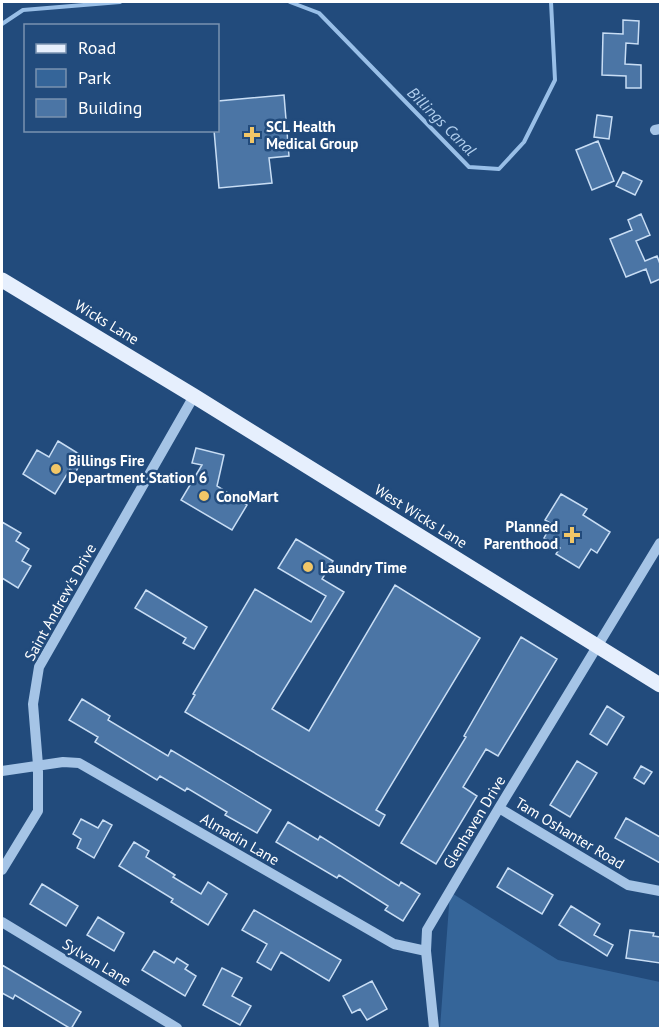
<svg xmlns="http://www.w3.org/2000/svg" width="662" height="1030" font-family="'PT Sans',sans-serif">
<rect width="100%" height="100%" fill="#224b7c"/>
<!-- green -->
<path fill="#356599" d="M 450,892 L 558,960 L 660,982 L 660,1028 L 440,1028 Z"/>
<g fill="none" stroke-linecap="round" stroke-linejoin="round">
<!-- stream -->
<path stroke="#99bfe7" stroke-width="4" d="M 290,2 L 319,13 L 469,167 L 499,169 L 524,142 L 555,80 L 551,2
M 2,24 L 23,10 L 120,2"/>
</g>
<!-- building -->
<path fill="#4b75a5" stroke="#c8ddf4" stroke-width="1.5" d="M 623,20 L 639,21 L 638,44 L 626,43 L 625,64 L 641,65 L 641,88 L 626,88 L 626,76 L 602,75 L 603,33 L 623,34 Z
M 284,95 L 289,156 L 269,158 L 272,183 L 219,188 L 214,130 L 218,130 L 218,101 Z
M 597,115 L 612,117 L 609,139 L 594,137 Z
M 598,141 L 614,181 L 592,190 L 576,150 Z
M 623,172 L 642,181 L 635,195 L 616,186 Z
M 641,214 L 650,235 L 636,241 L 645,261 L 657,256 L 660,264 L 660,279 L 651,283 L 646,269 L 626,277 L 610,239 L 632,230 L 628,220 Z
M 58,441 L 84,457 L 75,473 L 70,469 L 55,494 L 23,474 L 37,450 L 49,457 Z
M 196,448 L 224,455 L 217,486 L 247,505 L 232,530 L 181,500 L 202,465 L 192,463 Z
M 561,494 L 587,509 L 583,515 L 610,532 L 597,553 L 591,549 L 579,568 L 556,554 L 560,548 L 544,538 L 552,524 L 545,520 Z
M 2,522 L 21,533 L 16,541 L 29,549 L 22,561 L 31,566 L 18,588 L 2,578 Z
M 296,539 L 333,561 L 322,579 L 344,592 L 272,709 L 309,731 L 395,585 L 480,638 L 376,810 L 385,815 L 379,826 L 185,712 L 195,695 L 193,694 L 255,589 L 311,622 L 326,596 L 278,568 Z
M 146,590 L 207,627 L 194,649 L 183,643 L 186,638 L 135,608 Z
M 521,637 L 557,659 L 498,756 L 486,749 L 463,787 L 477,796 L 436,864 L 401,843 L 466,737 L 464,736 Z
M 82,699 L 110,716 L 108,720 L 168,756 L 171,750 L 271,810 L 257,833 L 225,815 L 227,812 L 187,788 L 185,791 L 160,776 L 157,780 L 95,742 L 98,737 L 69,720 Z
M 607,706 L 624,717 L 607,745 L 590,734 Z
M 577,761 L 597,773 L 570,817 L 550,805 Z
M 641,766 L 652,772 L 644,784 L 634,778 Z
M 626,818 L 660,837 L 660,863 L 615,838 Z
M 81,819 L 98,828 L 103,820 L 112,825 L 94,858 L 77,848 L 81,839 L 73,834 Z
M 288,822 L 318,840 L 320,836 L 399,886 L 401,882 L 420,894 L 403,921 L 385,910 L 388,906 L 339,875 L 337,878 L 276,842 Z
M 134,842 L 149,851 L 146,857 L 175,875 L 173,877 L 201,894 L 208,882 L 227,894 L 208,925 L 171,902 L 173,899 L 119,866 Z
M 508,868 L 553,895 L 542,914 L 497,887 Z
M 42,884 L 78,906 L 66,926 L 30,904 Z
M 571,906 L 600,924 L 594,935 L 613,945 L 607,956 L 559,925 Z
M 254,910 L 341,960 L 329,981 L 281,952 L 271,970 L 257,962 L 267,944 L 242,930 Z
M 98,917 L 124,933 L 114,951 L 87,935 Z
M 630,930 L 654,933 L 653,936 L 660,937 L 660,963 L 626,958 Z
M 154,951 L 174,963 L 177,958 L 188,965 L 185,969 L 196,976 L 185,996 L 142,970 Z
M 2,965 L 81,1012 L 71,1029 L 15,995 L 13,999 L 2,993 Z
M 222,968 L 242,978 L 232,996 L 251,1006 L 240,1025 L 203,1005 Z
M 372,981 L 387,1009 L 367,1020 L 360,1009 L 352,1013 L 343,996 Z"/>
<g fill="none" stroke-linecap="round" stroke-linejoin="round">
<!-- minor -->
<path stroke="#a5c4e6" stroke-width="10" d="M 655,130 L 660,129
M 2,771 L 63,762 L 79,763 L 394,944 L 426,951
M 499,808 L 628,885 L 660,891
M 2,870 L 38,811 L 38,765 L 33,704 L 39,667 L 194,396
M 2,922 L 177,1028
M 434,1028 L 426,951 L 427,930 L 499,808 L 660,543"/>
<!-- major -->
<path stroke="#e6effd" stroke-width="15" d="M 2,280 L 194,396 L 660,685"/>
</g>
<!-- markers -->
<g fill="#f1c667" stroke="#224b7c" stroke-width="2">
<path d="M249 126h6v6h6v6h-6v6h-6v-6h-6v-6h6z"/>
<circle cx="56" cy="469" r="6"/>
<circle cx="204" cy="496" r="6"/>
<path d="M569 526h6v6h6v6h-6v6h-6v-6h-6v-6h6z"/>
<circle cx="308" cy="567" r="6"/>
</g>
<g text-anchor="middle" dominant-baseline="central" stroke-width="5" stroke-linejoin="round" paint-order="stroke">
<!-- poi labels -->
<g font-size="15" font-weight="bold" fill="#fff" stroke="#224b7c" text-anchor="start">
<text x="266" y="126">SCL Health<tspan x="266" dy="17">Medical Group</tspan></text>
<text x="68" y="460">Billings Fire<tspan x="68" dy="17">Department Station 6</tspan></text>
<text x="216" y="496">ConoMart</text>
<text x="558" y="526" text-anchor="end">Planned<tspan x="558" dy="17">Parenthood</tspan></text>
<text x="320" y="567">Laundry Time</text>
</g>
<!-- street labels -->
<g font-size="15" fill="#fff" stroke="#224b7c">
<text transform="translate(107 322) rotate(31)">Wicks Lane</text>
<text transform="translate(421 516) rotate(32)">West Wicks Lane</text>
<text transform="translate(60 602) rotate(-61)">Saint Andrew's Drive</text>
<text transform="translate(474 822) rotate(-59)">Glenhaven Drive</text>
<text transform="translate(570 833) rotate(31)">Tam Oshanter Road</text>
<text transform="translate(240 839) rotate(30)">Almadin Lane</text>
<text transform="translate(97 962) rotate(31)">Sylvan Lane</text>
</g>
<!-- water labels -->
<g font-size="16" font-style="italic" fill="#b0ceed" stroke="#224b7c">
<text transform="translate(442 121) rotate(45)">Billings Canal</text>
</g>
</g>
<!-- border -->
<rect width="662" height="1030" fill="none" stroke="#ffffff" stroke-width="6"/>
<!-- legend -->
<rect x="24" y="24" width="195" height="108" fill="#224b7c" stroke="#7a93b0" stroke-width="1.5"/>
<rect x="36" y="44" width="30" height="9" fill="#e6effd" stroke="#7a93b0" stroke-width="1.5"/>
<text x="78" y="54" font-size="18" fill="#ffffff">Road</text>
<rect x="36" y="69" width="30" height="18" fill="#356599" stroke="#7a93b0" stroke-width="1.5"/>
<text x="78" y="84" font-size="18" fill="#ffffff">Park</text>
<rect x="36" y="99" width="30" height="18" fill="#4b75a5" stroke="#7a93b0" stroke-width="1.5"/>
<text x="78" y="114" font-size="18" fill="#ffffff">Building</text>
</svg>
